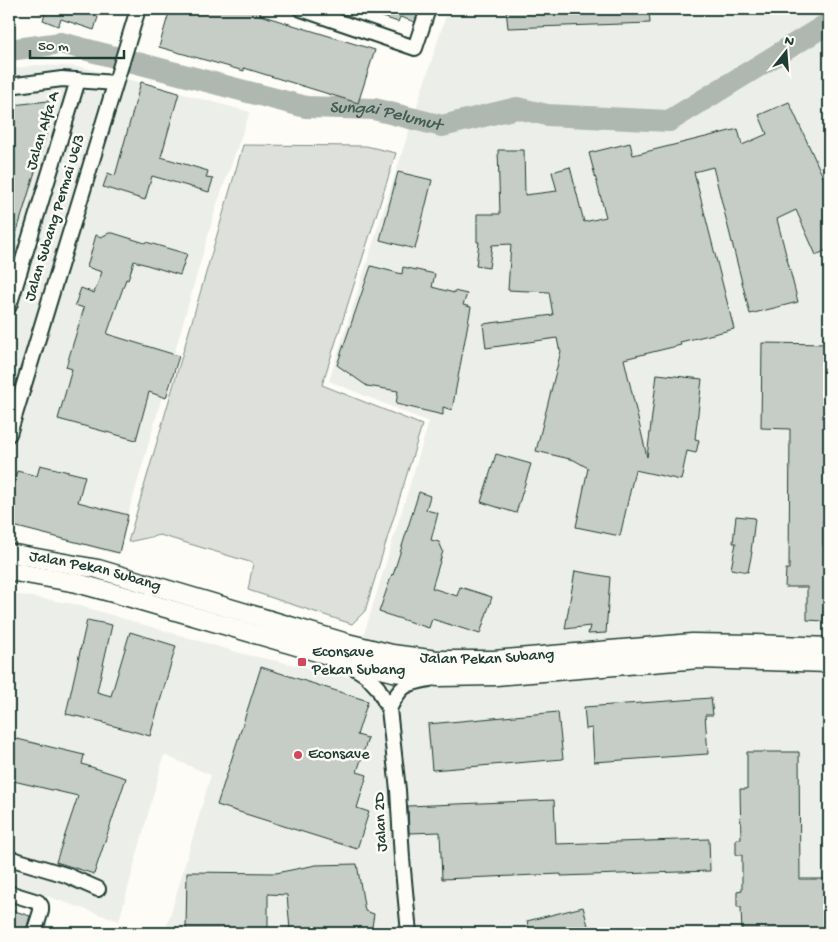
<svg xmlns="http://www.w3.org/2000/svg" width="838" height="942" font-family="'Gochi Hand',sans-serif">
<rect width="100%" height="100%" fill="#fdfcf7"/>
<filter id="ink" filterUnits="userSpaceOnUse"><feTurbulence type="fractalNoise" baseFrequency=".02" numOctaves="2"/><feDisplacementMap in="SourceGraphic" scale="10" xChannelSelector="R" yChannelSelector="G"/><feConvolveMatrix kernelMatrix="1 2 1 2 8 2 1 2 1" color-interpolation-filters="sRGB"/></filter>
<g filter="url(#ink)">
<!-- built -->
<path fill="#eceee9" d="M 448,9 L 829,9 L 829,933 L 165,933 L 211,775 L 164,755 L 119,921 L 9,883 L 9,593 L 74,604 L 243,654 L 351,677 L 429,422 L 329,381 Z
M 35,65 L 82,67 L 250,112 L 217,204 L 135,491 L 115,554 L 9,525 L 9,70 Z"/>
<!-- green -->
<path fill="#dde0db" stroke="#7e8e88" d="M 243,145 L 366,146 L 396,153 L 322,385 L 422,425 L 365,611 L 352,624 L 248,590 L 253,563 L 160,535 L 128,542 Z"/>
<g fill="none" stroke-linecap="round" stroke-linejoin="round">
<!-- river -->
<path stroke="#aeb8b1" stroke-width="22" id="s1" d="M 9,50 L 61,43 L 306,107 L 374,109 L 442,126 L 517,108 L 547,115 L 669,121 L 829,23"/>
</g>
<!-- building -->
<path fill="#c6cdc7" stroke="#1f3d34" d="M 36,9 L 74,9 L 98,17 L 94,30 L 61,19 L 58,26 L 43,20 L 45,14 L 36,11 Z
M 170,9 L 262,9 L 260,15 L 375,50 L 358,103 L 244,68 L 244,71 L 159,47 Z
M 365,9 L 406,9 L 418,13 L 415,22 L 400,17 L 398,22 L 365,11 Z
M 506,9 L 649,9 L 650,23 L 508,28 Z
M 141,82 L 179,93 L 161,157 L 208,171 L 206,178 L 213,179 L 209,192 L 152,176 L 145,200 L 103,187 L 108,173 L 115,176 Z
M 48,101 L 53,112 L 11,251 L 9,250 L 9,119 L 13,105 Z
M 789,102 L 829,190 L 829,249 L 816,255 L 796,210 L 777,219 L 798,302 L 750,314 L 713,167 L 694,172 L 734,329 L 680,342 L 681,345 L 624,359 L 647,457 L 657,374 L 702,379 L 695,439 L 699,440 L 696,453 L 687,451 L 681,480 L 635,470 L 620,536 L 576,527 L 588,468 L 574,460 L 536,451 L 561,351 L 559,348 L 557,338 L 486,348 L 483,324 L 553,315 L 549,292 L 508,290 L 511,244 L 492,245 L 489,268 L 476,266 L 479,242 L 477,242 L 477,214 L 500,214 L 498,150 L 524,150 L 525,195 L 557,191 L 552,172 L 570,167 L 584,222 L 606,217 L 589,153 L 630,143 L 633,155 L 738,129 L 742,145 L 767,134 L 759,115 Z
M 398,172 L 432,180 L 415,249 L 380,240 Z
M 109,233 L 113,233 L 145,243 L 146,242 L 187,254 L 180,275 L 134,261 L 128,280 L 126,279 L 107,334 L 179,356 L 166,398 L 149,392 L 136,440 L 58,419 L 72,369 L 66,367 L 84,308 L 75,305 L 81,288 L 94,293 L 102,272 L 87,267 L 96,235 L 101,237 Z
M 371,266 L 402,274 L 403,267 L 435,274 L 432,287 L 454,293 L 454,291 L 467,294 L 463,305 L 471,307 L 452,410 L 443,407 L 443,415 L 396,404 L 398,391 L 367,386 L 337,365 Z
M 762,343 L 829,344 L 829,520 L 823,520 L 823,545 L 829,546 L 829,609 L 824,608 L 824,621 L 807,620 L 807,587 L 785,587 L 786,569 L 789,569 L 790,429 L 761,428 Z
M 496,454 L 531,464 L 516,513 L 481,502 Z
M 40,465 L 85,476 L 78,502 L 128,515 L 119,553 L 9,525 L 9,503 L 17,471 L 37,476 Z
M 419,492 L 430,496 L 426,510 L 438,513 L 431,540 L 439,542 L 443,551 L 432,588 L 457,596 L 460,587 L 492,597 L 480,634 L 432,619 L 429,628 L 379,612 L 392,574 L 393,575 Z
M 736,516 L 755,518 L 751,552 L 752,552 L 748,572 L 731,569 L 736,543 L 733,543 Z
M 575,571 L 610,577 L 606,633 L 588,634 L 590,626 L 565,629 Z
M 87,620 L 112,625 L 97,692 L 111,696 L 130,632 L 176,646 L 150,736 L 103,723 L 104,722 L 66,714 Z
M 261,667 L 368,701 L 357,735 L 368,738 L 357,772 L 367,775 L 357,808 L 369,812 L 357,849 L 217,805 Z
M 711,698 L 713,715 L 705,715 L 708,754 L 594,762 L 592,728 L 586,729 L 584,707 Z
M 558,712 L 563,759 L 432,770 L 428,724 Z
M 13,738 L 84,755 L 82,764 L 126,778 L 94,874 L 56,862 L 78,796 L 9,780 L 9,757 Z
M 747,752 L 799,752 L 800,879 L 829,879 L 829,933 L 742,933 L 741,907 L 737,907 L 737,891 L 742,890 L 742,855 L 736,855 L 736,839 L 741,839 L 740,789 L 747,789 Z
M 554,800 L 556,844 L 709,839 L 710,871 L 561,876 L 561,874 L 442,879 L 440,832 L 409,833 L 408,806 Z
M 357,864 L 365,911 L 374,914 L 371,933 L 349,933 L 290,930 L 287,895 L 268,894 L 268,931 L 186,930 L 187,872 L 276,873 L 316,865 Z
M 583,907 L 590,933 L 579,933 L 578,929 L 561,933 L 530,933 L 527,921 Z
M 9,909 L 30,916 L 25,933 L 9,933 Z"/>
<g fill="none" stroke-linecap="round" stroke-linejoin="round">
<!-- minor casing -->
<g stroke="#1f3d34" stroke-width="18">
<path id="minor" d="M 301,9 L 415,48 L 428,9
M 9,86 L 62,79 L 115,83
M 9,306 L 78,80
M 9,434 L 138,9
M 349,664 L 366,675 L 378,688 L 389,709 L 398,790 L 402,859 L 409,933
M 389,709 C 401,685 404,684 430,679
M 9,858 L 66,875 L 98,889
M 9,893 L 38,902 L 41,906 L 41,911 L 34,933"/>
</g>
<!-- major casing -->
<g stroke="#1f3d34" stroke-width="21">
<g id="major">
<path id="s2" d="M 9,553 L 98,569 L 347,643 L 392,654 L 437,660 L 494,660 L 692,643 L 755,644 L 829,647"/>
<path d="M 9,571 L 77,583 L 128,597 L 341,659 L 393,672 L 439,677 L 496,676 L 699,659 L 829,663"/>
</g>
</g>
<!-- minor -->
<use href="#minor" stroke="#fdfcf7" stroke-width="14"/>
<!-- major -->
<use href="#major" stroke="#fdfcf7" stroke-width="18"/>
</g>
</g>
<!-- markers -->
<g fill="#d1495b" stroke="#fdfcf7" stroke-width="2">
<rect x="297" y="657" width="10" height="10" rx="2.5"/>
<circle cx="298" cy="755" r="5"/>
</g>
<g text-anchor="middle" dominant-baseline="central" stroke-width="5" stroke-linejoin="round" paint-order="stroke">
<!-- street labels -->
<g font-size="16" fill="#1f3d34" stroke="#fdfcf7">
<text transform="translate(44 131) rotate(-73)">Jalan Alfa A</text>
<text transform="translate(56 218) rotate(-73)">Jalan Subang Permai U6/3</text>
<text stroke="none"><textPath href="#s2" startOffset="88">Jalan Pekan Subang</textPath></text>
<text stroke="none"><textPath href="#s2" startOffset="492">Jalan Pekan Subang</textPath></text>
<text transform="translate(382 822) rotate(-93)">Jalan 2D</text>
</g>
<!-- poi labels -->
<g font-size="16" fill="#1f3d34" stroke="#fdfcf7" text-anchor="start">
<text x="312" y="653">Econsave<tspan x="312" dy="18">Pekan Subang</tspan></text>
<text x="308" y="755">Econsave</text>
</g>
<!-- water labels -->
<g font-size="18" font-style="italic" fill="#435c53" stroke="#fdfcf7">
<text stroke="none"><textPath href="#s1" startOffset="386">Sungai Pelumut</textPath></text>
</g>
</g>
<!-- margin -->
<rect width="838" height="942" fill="none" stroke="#fdfcf7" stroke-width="30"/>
<rect x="15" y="15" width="808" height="912" fill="none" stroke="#1f3d34" stroke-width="2" filter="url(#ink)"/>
<!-- north arrow -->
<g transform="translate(786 52) rotate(17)" stroke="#fdfcf7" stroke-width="4" paint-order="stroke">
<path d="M0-4L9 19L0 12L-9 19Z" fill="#1f3d34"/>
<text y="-8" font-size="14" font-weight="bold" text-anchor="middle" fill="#1f3d34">N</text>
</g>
<!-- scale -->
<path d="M30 50v8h94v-8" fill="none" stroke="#1f3d34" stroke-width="2.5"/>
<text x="38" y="50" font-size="15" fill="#1f3d34" stroke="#fdfcf7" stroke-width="4" paint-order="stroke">50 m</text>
</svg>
